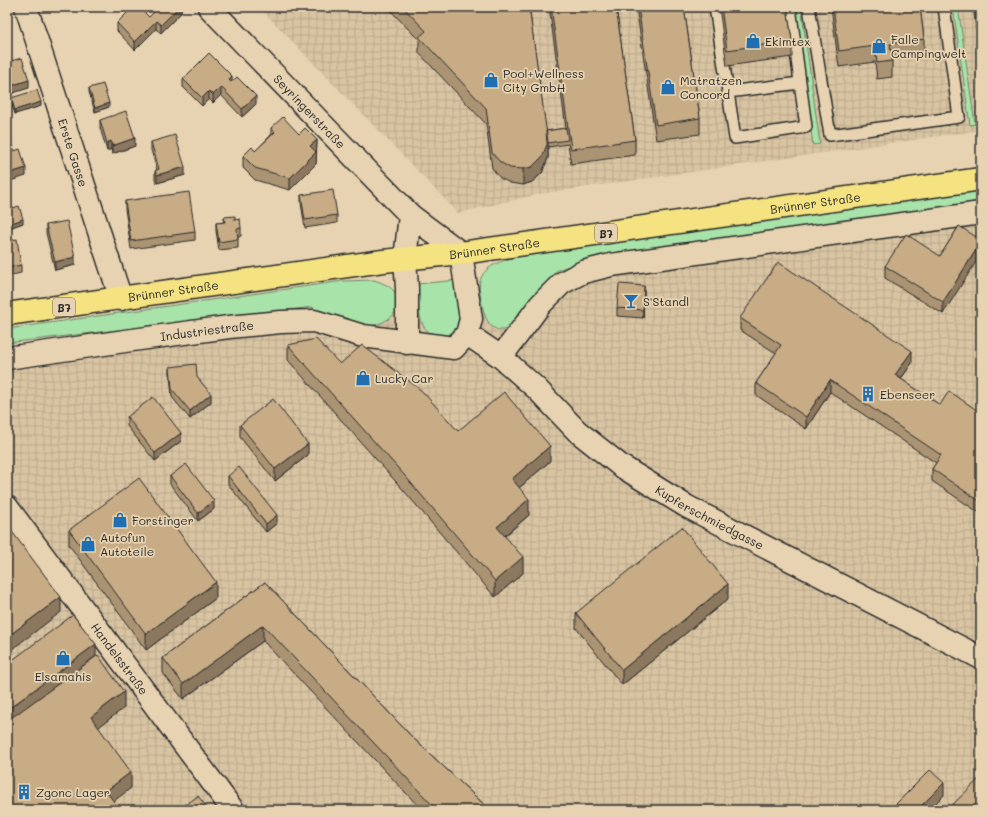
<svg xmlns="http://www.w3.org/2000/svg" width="988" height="817" font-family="Mali,sans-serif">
<defs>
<pattern id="industrial-grid" width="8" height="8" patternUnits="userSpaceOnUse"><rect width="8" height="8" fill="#d9c4a2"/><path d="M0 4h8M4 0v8" fill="none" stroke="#baa98c"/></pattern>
</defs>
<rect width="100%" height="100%" fill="#e7d3b1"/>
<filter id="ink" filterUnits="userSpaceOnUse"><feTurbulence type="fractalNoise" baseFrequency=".025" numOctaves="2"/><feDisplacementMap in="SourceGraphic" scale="8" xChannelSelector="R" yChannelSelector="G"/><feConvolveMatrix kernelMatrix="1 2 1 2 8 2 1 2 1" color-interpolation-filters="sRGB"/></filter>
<g filter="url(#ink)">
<!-- industrial -->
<path fill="url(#industrial-grid)" d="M 259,7 L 981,7 L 981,130 L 539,194 L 458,213 Z
M 981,221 L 981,810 L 7,810 L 7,368 L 616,275 Z"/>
<!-- grass -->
<path fill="#a8e3a9" stroke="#6a876a" d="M 794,7 L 801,7 L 820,144 L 813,145 Z
M 953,7 L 958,7 L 975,124 L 970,125 Z
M 981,190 L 981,201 L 618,254 L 589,260 L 557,270 L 514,326 C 491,339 484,318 481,299 C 480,292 478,285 481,278 C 486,265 503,261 515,257 Z
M 374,280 C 380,282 389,285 393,290 C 409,309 386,325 368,326 C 362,326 356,324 350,322 C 338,319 326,316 314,313 L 313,307 L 7,343 L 7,329 L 343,281 Z
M 457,280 L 462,323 C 454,333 445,340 432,334 C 429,332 424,328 423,325 C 417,313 419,297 418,284 Z"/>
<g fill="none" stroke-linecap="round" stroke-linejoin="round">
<!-- lane casing -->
<g stroke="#2b2b2b" stroke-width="14">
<path id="lane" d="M 715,7 L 735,138 L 806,127 L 790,7
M 809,7 L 830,135 L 959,117 L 944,7
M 728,92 L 800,83"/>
</g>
<!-- street casing -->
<g stroke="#2b2b2b" stroke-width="25">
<g id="street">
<path id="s1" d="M 26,7 L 121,299"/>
<path d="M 405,259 L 407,288 L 407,343"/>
<path id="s2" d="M 467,334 L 501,357 L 537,389 L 577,431 L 621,466 L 686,506 L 981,658"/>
<path d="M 501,357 L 540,305 L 562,283 L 583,272 L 611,265 L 981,213"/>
<path id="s3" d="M 7,358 L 125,341 L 229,327 L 281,322 L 314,321 L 363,336 L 454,348 L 467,334 L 471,319 L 461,253"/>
<path id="s4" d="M 7,507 L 233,810"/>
</g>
</g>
<!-- secondary casing -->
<g stroke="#2b2b2b" stroke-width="25">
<g id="secondary">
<path id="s5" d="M 209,7 L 410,215 L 461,253"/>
<path d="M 405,259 L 410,215"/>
</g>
</g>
<!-- primary casing -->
<g stroke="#2b2b2b" stroke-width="25">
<g id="primary">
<path id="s6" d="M 7,314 L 383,261 L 461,253 L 981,179"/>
</g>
</g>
<!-- lane -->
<use href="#lane" stroke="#e7d3b1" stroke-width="11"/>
<!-- street -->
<use href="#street" stroke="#e7d3b1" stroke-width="22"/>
<!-- secondary -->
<use href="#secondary" stroke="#e7d3b1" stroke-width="22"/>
<!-- primary -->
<use href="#primary" stroke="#f5e382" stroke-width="22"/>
</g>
<!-- wall -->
<path fill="#ab9473" stroke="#2b2b2b" d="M 181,7 L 181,13 L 161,33 L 156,29 L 135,50 L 117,31 L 117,23 L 149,17 Z
M 389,7 L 529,7 L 546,131 L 566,128 L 549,7 L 616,7 L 635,140 L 635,155 L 571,164 L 568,144 L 548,147 L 548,158 L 542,173 L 532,182 L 523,185 L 510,183 L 500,178 L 492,168 L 486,124 L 419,53 L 419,40 L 389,9 Z
M 636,7 L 684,7 L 700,118 L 700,134 L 656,140 Z
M 719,7 L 787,7 L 792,41 L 792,57 L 727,66 Z
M 831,7 L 920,7 L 924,39 L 924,55 L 892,59 L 892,77 L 877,79 L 875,62 L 839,67 Z
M 973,7 L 981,7 L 981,56 L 980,56 Z
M 183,79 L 232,81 L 256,104 L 242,117 L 221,95 L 213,103 L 209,99 L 202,106 L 183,87 Z
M 89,88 L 109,107 L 95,112 L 89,92 Z
M 11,98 L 41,106 L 15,114 L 11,102 Z
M 100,120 L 135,146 L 112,154 L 111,149 L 107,151 L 100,128 Z
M 271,128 L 299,134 L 317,140 L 316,164 L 290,190 L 255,180 L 243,168 L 243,156 L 255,151 L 271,135 Z
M 151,142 L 185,175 L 157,183 L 155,179 L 155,171 L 157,170 L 151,150 Z
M 301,195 L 337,215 L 337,223 L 305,228 L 301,203 Z
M 125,201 L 195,232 L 195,240 L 131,249 L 125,209 Z
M 7,210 L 23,223 L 9,228 L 7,221 Z
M 224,217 L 235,220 L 241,228 L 241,236 L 238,237 L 238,248 L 219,250 L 216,231 L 216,223 L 224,222 Z
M 46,225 L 75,265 L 55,270 L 46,233 Z
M 959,226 L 943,314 L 885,278 L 885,266 L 940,256 Z
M 7,241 L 21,265 L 21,273 L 7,276 Z
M 644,294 L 643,318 L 617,316 L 617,308 Z
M 740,318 L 912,363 L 901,379 L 940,405 L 981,413 L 981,514 L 932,481 L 932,469 L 936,463 L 830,392 L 806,429 L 756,395 L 756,383 L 776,353 L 740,330 Z
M 288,345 L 340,364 L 458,431 L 550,461 L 519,488 L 529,515 L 505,536 L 523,573 L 495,597 L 405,492 L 288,360 Z
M 170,367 L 197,377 L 211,402 L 190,419 L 172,397 L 170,375 Z
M 127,417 L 181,441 L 155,461 L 127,426 Z
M 240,425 L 308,455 L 275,481 L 240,437 Z
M 170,476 L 214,509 L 198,521 L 170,484 Z
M 228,476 L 277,523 L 266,532 L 228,484 Z
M 69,530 L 216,598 L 146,650 L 69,545 Z
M 265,582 L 413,738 L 490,810 L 422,810 L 263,641 L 183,699 L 163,673 L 163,658 Z
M 728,599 L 622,685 L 576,628 L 576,613 Z"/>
<!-- shaded-wall -->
<path fill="#8b785e" stroke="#2b2b2b" d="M 179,7 L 181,7 L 181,13 L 161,33 L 161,25 Z
M 156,21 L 156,29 L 135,50 L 135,42 Z
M 232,76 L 232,84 L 229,80 Z
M 29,80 L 29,88 L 7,95 L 7,87 Z
M 221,87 L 221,95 L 213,103 L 213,95 Z
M 209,91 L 209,99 L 202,106 L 202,98 Z
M 256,96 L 256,104 L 242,117 L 242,109 Z
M 41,102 L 41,106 L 15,114 L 15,110 Z
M 109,103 L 109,107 L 95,112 L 95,108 Z
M 135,138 L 135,146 L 112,154 L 112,146 Z
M 317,140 L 316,164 L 290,190 L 290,178 L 310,146 Z
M 111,141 L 111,149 L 107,151 L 107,143 Z
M 548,142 L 548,158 L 542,173 L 532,182 L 523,185 L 523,169 Z
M 185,167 L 185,175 L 157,183 L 157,175 Z
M 26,168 L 26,176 L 7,182 L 7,174 Z
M 23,219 L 23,223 L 9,228 L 9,224 Z
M 981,242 L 981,254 L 943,314 L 943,302 Z
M 75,257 L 75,265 L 55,270 L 55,262 Z
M 644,286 L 644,294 L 643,318 L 643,310 Z
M 912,351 L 912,363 L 895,387 L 895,375 Z
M 830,380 L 830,392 L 806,429 L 806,417 Z
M 211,394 L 211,402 L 190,419 L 190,411 Z
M 181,433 L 181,441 L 155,461 L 155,453 Z
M 308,444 L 308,455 L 275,481 L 275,469 Z
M 550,446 L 550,461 L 512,494 L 512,479 Z
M 529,499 L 529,515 L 497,542 L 497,527 Z
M 214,501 L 214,509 L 198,521 L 198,513 Z
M 277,515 L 277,523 L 266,532 L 266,524 Z
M 523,557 L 523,573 L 495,597 L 495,581 Z
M 216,582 L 216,598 L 146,650 L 146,634 Z
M 728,584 L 728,599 L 622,685 L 622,670 Z
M 61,597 L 61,612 L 7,653 L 7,637 Z
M 263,625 L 263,641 L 183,699 L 183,684 Z
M 96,644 L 96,656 L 7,722 L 7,710 Z
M 124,692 L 124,708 L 91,733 L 91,717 Z
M 131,772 L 131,788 L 106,807 L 106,791 Z
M 944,783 L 944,795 L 929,810 L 917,810 Z"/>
<!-- building -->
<path fill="#c7ac86" stroke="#2b2b2b" d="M 133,7 L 139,7 L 149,17 L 159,7 L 179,7 L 161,25 L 156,21 L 135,42 L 117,23 Z
M 403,7 L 529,7 L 548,142 L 542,157 L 532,167 L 523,169 L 510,168 L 500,162 L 492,153 L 486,108 L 419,37 L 426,31 Z
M 551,7 L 616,7 L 635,140 L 571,149 Z
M 638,7 L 684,7 L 700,118 L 656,125 Z
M 721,7 L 787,7 L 792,41 L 727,50 Z
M 833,7 L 920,7 L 924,39 L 890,44 L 892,61 L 877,63 L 875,46 L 839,51 Z
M 975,7 L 981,7 L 981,41 L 980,41 Z
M 209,53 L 232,76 L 229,80 L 231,82 L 237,77 L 256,96 L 242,109 L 221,87 L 213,95 L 209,91 L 202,98 L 183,79 Z
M 22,58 L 29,80 L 7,87 L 7,62 Z
M 103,84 L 109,103 L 95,108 L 89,88 Z
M 37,90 L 41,102 L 15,110 L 11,98 Z
M 126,111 L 135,138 L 112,146 L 111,141 L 107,143 L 100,120 Z
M 283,117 L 299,134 L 305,128 L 317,140 L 310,146 L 316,152 L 290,178 L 255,168 L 243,156 L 252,147 L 255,151 L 275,132 L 271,128 Z
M 566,128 L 568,140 L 547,143 L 546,131 Z
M 175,135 L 185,167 L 157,175 L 155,171 L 159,169 L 151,142 Z
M 12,145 L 14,151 L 20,149 L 26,168 L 7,174 L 7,146 Z
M 333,190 L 337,215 L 305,220 L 301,195 Z
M 189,192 L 195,232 L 131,241 L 125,201 Z
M 19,206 L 23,219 L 9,224 L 7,217 L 7,210 Z
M 235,216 L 235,220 L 240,219 L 241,228 L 237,229 L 238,239 L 219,242 L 216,223 L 225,222 L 224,217 Z
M 67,221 L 75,257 L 55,262 L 46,225 Z
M 959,226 L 981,240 L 981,242 L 943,302 L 885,266 L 906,234 L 940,256 Z
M 17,239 L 21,265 L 7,268 L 7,241 Z
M 778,262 L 912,351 L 895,375 L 940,405 L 949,391 L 981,413 L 981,502 L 932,469 L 941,455 L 830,380 L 806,417 L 756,383 L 781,345 L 740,318 Z
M 619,284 L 644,286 L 643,310 L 617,308 Z
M 316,339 L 340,364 L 362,345 L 422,391 L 458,431 L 504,392 L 550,446 L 512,479 L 529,499 L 497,527 L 523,557 L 495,581 L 405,476 L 288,345 Z
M 196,364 L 197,377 L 211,394 L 190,411 L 172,389 L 170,367 Z
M 153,397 L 181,433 L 155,453 L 127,417 Z
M 273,399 L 308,444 L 275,469 L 240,425 Z
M 186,464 L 214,501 L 198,513 L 170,476 Z
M 239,467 L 277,515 L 266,524 L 228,476 Z
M 139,478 L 216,582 L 146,634 L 69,530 Z
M 7,525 L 61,597 L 7,637 Z
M 682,527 L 728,584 L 622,670 L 576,613 Z
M 265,582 L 413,738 L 490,810 L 432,810 L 435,808 L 263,625 L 183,684 L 163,658 Z
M 73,615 L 96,644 L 7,710 L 7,664 Z
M 98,655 L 124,692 L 91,717 L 131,772 L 106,791 L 120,810 L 7,810 L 7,721 Z
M 930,770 L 944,783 L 917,810 L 890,810 Z
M 981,777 L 981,810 L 947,810 Z
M 198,796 L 209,810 L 178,810 Z"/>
</g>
<!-- icons -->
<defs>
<g id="shop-bare" transform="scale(1.2)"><path d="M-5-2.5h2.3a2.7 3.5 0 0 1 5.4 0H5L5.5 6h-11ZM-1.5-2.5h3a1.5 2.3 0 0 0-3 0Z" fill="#1f6fb2" stroke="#e7d3b1" stroke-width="2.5" paint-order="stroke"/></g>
<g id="bar-bare" transform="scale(1.2)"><path d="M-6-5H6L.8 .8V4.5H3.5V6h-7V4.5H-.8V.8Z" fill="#1f6fb2" stroke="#e7d3b1" stroke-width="2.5" paint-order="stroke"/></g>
<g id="building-bare" transform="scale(1.2)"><path d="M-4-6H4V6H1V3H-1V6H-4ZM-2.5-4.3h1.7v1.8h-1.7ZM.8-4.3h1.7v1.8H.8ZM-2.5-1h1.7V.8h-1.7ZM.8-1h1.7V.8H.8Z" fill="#1f6fb2" stroke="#e7d3b1" stroke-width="2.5" paint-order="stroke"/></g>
</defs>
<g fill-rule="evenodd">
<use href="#shop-bare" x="753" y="41"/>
<use href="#shop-bare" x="879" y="46"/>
<use href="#shop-bare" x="491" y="80"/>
<use href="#shop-bare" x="668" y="87"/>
<use href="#bar-bare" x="631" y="301"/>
<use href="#shop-bare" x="363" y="378"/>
<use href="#building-bare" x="868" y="394"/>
<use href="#shop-bare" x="120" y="520"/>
<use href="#shop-bare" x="88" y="544"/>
<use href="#shop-bare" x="63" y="658"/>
<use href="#building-bare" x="24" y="792"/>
</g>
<g text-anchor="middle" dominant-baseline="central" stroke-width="3.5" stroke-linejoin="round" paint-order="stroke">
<!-- shield labels -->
<g fill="#e7d3b1" stroke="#635d53" stroke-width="1">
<rect x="595" y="224" width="22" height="18" rx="3"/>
<rect x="53" y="298" width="22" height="18" rx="3"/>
</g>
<g font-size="11" font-weight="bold" fill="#2b2b2b">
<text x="606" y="233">B7</text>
<text x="64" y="307">B7</text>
</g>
<!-- poi labels -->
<g font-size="12" fill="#2b2b2b" stroke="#e7d3b1" text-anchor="start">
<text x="891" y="39">Falle<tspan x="891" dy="14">Campingwelt</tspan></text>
<text x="765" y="41">Ekimtex</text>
<text x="503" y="73">Pool+Wellness<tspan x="503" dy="14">City GmbH</tspan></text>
<text x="680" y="80">Matratzen<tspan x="680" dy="14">Concord</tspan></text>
<text x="643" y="301">S'Standl</text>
<text x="375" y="378">Lucky Car</text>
<text x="880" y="394">Ebenseer</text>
<text x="132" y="520">Forstinger</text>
<text x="100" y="537">Autofun<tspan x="100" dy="14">Autoteile</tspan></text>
<text x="63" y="676" text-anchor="middle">Elsamahis</text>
<text x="36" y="792">Zgonc Lager</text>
</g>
<!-- street labels -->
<g font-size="12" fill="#2b2b2b" stroke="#e7d3b1">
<text stroke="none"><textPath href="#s5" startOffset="145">Seyringerstraße</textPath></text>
<text stroke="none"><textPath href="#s1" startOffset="153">Erste Gasse</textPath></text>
<text stroke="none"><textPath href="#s6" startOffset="816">Brünner Straße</textPath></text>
<text stroke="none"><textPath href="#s6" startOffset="492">Brünner Straße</textPath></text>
<text stroke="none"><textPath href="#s6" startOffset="168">Brünner Straße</textPath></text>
<text stroke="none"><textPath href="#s3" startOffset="202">Industriestraße</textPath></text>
<text stroke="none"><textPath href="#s2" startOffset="306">Kupferschmiedgasse</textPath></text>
<text stroke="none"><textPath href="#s4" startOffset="189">Handelsstraße</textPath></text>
</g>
</g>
<!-- margin -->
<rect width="988" height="817" fill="none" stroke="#e7d3b1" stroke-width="24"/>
<rect x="12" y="12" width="964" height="793" fill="none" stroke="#2b2b2b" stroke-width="1.5" filter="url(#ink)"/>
</svg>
